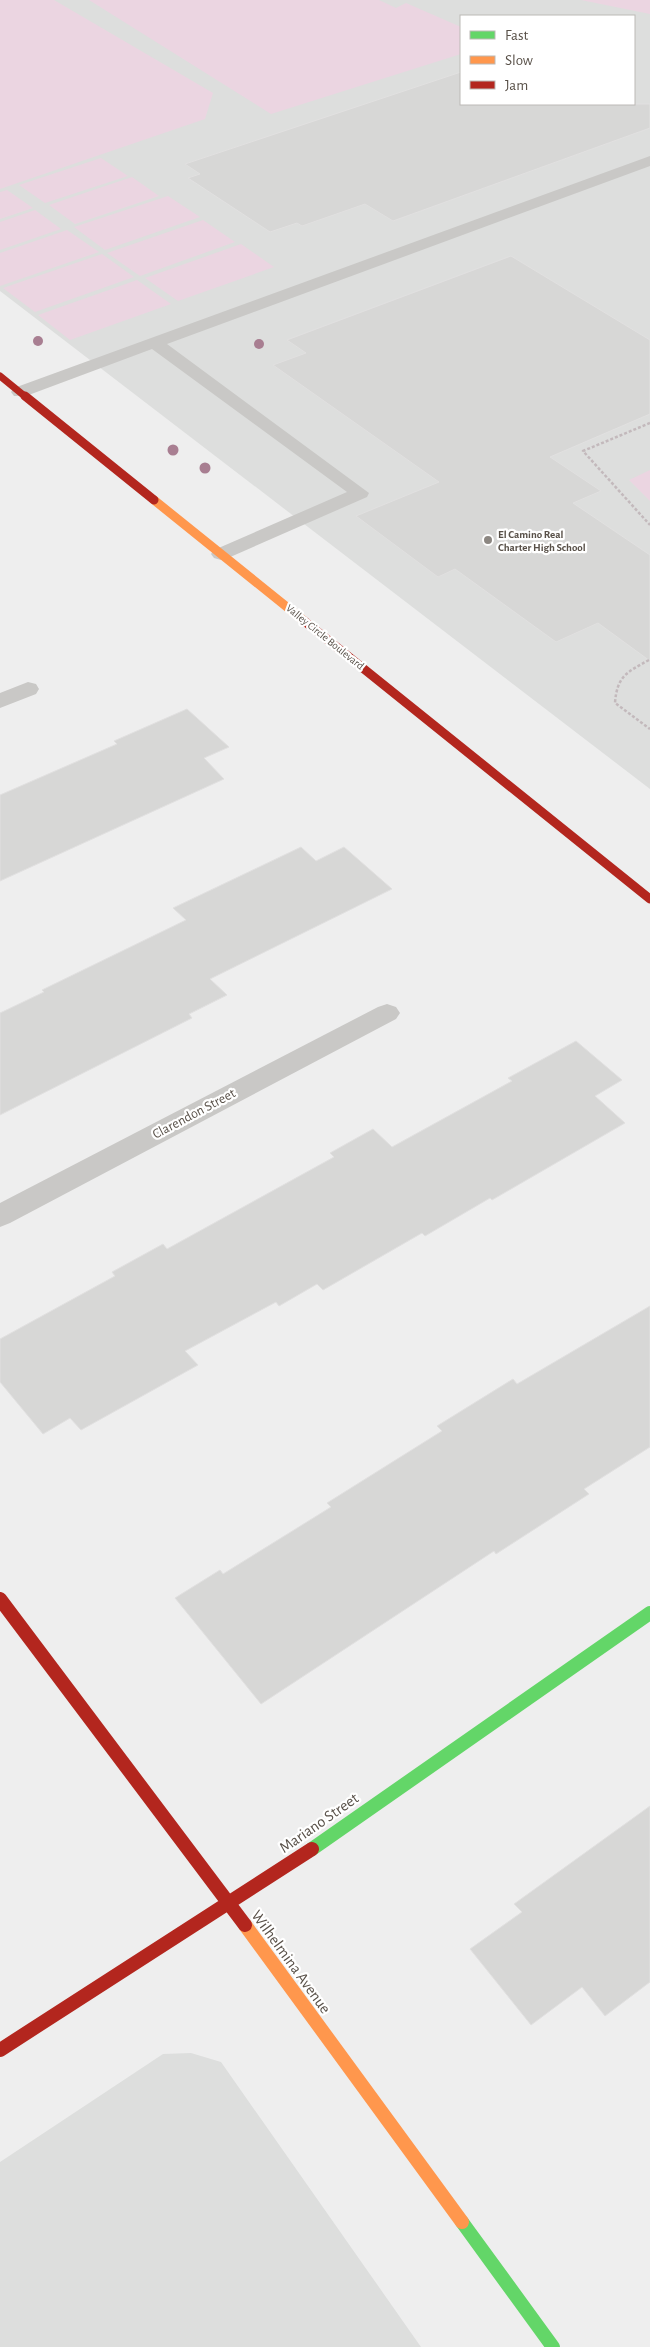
<svg xmlns="http://www.w3.org/2000/svg" width="650" height="2347" font-family="'Alegreya Sans',sans-serif">
<rect width="100%" height="100%" fill="#eee"/>
<!-- education -->
<path fill="#dddedd" fill-rule="evenodd" d="M 0,0 L 650,0 L 650,789 L 0,291 ZM 461,16 L 634,16 L 634,104 L 461,104 Z
M 191,2053 L 221,2062 L 421,2347 L 0,2347 L 0,2162 L 163,2054 Z"/>
<!-- green -->
<path fill="#ebd5e1" d="M 0,0 L 54,0 L 213,93 L 205,119 L 0,189 Z
M 89,0 L 379,0 L 396,8 L 406,3 L 461,27 L 461,54 L 271,114 Z
M 581,0 L 650,0 L 650,14 Z
M 101,158 L 128,176 L 45,203 L 19,185 Z
M 132,177 L 159,196 L 75,224 L 49,205 Z
M 7,190 L 33,208 L 0,219 L 0,192 Z
M 168,196 L 200,217 L 105,250 L 74,227 Z
M 35,210 L 61,229 L 0,250 L 0,222 Z
M 203,220 L 235,242 L 140,276 L 107,253 Z
M 67,230 L 99,252 L 0,286 L 0,253 Z
M 241,244 L 274,267 L 178,301 L 145,278 Z
M 102,254 L 134,277 L 35,312 L 3,288 Z
M 137,280 L 171,304 L 70,340 L 38,315 Z
M 650,470 L 650,501 L 629,480 Z"/>
<!-- building -->
<path fill="#d7d7d6" stroke="#e1e0e0" d="M 461,72 L 461,104 L 650,104 L 650,128 L 393,221 L 365,204 L 302,226 L 297,223 L 270,232 L 188,178 L 200,174 L 185,164 Z
M 511,256 L 650,340 L 650,414 L 550,457 L 601,491 L 573,503 L 650,555 L 650,661 L 598,623 L 556,642 L 455,569 L 438,577 L 356,516 L 439,482 L 273,365 L 306,353 L 287,340 Z
M 187,709 L 229,747 L 204,758 L 224,779 L 0,881 L 0,795 L 117,744 L 114,741 Z
M 301,847 L 316,861 L 344,847 L 392,889 L 210,979 L 227,995 L 189,1014 L 192,1018 L 0,1115 L 0,1013 L 44,992 L 42,990 L 186,920 L 173,908 Z
M 576,1041 L 622,1080 L 595,1096 L 625,1123 L 492,1200 L 490,1198 L 425,1236 L 422,1233 L 323,1290 L 317,1284 L 279,1306 L 276,1302 L 185,1351 L 198,1365 L 81,1430 L 70,1418 L 43,1434 L 0,1382 L 0,1339 L 115,1276 L 112,1272 L 163,1244 L 167,1249 L 334,1157 L 330,1153 L 373,1129 L 392,1147 L 512,1081 L 508,1078 Z
M 650,1306 L 650,1447 L 584,1489 L 589,1494 L 496,1554 L 494,1551 L 261,1704 L 175,1598 L 220,1570 L 223,1574 L 331,1507 L 327,1503 L 442,1431 L 437,1426 L 513,1379 L 517,1384 Z
M 650,1806 L 650,1982 L 605,2016 L 582,1987 L 531,2025 L 470,1949 L 522,1912 L 514,1904 Z"/>
<g fill="none" stroke-linecap="round" stroke-linejoin="round">
<!-- path -->
<path stroke="#c3b9bc" stroke-width="2.5" stroke-dasharray="3 2" stroke-linecap="butt" d="M 650,423 L 583,451 L 650,525
M 649,660 C 627,672 617,676 615,703 L 650,729"/>
<!-- lane -->
<path fill="#c9c8c6" fill-rule="evenodd" d="M 650,156 L 650,166 L 167,344 L 369,493 L 367,497 L 228,558 L 221,560 L 214,558 L 211,554 L 214,550 L 347,492 L 152,349 L 26,396 L 14,396 L 11,392 L 14,388 Z"/>
<!-- street -->
<path fill="#c9c8c6" fill-rule="evenodd" d="M 28,682 L 36,684 L 39,689 L 36,694 L 0,708 L 0,693 Z
M 387,1004 L 396,1007 L 400,1013 L 396,1019 L 10,1223 L 0,1227 L 0,1203 L 378,1007 Z"/>
<!-- fast -->
<path stroke="#63d668" stroke-width="14" d="M 312,1849 L 650,1613
M 462,2222 L 553,2347"/>
<!-- slow-far1 -->
<path stroke="#ff974d" stroke-width="9" d="M 154,500 L 303,620"/>
<!-- slow -->
<path stroke="#ff974d" stroke-width="14" d="M 245,1925 L 462,2222"/>
<!-- jam-far2 -->
<path stroke="#b3261e" stroke-width="7" d="M 0,376 L 27,398"/>
<!-- jam-far1 -->
<path stroke="#b3261e" stroke-width="9" d="M 25,396 L 154,500
M 303,620 L 650,899"/>
<!-- jam -->
<path stroke="#b3261e" stroke-width="14" d="M 0,1599 L 245,1925
M 0,2050 L 312,1849"/>
</g>
<!-- trees -->
<g fill="#a87e91">
<circle cx="38" cy="341" r="5"/>
<circle cx="259" cy="344" r="5"/>
<circle cx="173" cy="450" r="5.5"/>
<circle cx="205" cy="468" r="5.5"/>
</g>
<!-- markers -->
<circle fill="#8c8782" stroke="#fff" stroke-width="2" cx="488" cy="540" r="5"/>
<g text-anchor="middle" dominant-baseline="central" stroke-width="4.5" stroke-linejoin="round" paint-order="stroke">
<!-- far-poi labels -->
<g font-size="11" font-weight="bold" fill="#585048" stroke="#fff" text-anchor="start">
<text x="498" y="534">El Camino Real<tspan x="498" dy="13">Charter High School</tspan></text>
</g>
<!-- far-street labels -->
<g font-size="11" fill="#585048" stroke="#fff">
<text transform="translate(325 637) rotate(39)">Valley Circle Boulevard</text>
</g>
<!-- street labels -->
<g font-size="14" fill="#585048" stroke="#fff">
<text transform="translate(194 1114) rotate(-28)">Clarendon Street</text>
</g>
<!-- near-street labels -->
<g font-size="16" fill="#585048" stroke="#fff">
<text transform="translate(319 1823) rotate(-35)">Mariano Street</text>
<text transform="translate(291 1962) rotate(54)">Wilhelmina Avenue</text>
</g>
</g>
<!-- legend -->
<rect x="460" y="15" width="175" height="90" fill="#ffffff" stroke="#bcb9b6"/>
<rect x="470" y="31" width="25" height="8" fill="#63d668" stroke="#bcb9b6"/>
<text x="505" y="40" font-size="15" fill="#585048">Fast</text>
<rect x="470" y="56" width="25" height="8" fill="#ff974d" stroke="#bcb9b6"/>
<text x="505" y="65" font-size="15" fill="#585048">Slow</text>
<rect x="470" y="81" width="25" height="8" fill="#b3261e" stroke="#bcb9b6"/>
<text x="505" y="90" font-size="15" fill="#585048">Jam</text>
</svg>
